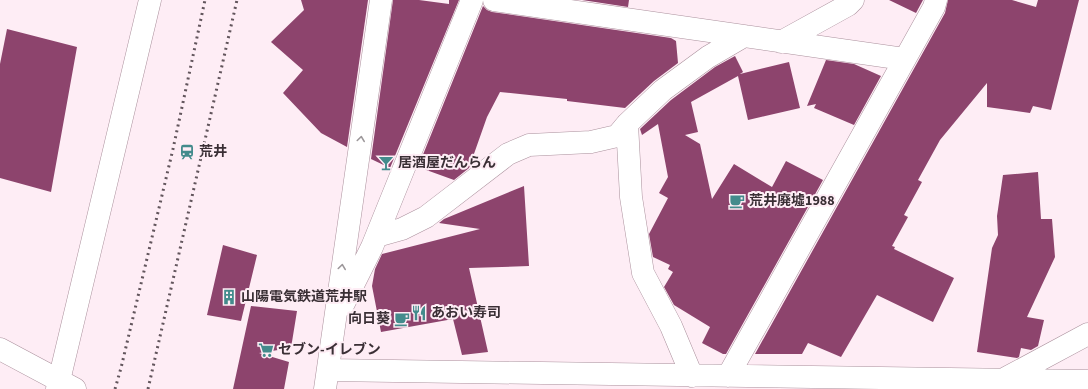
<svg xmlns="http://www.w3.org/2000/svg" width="1088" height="389" font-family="'Source Sans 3','Noto Sans JP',sans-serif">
<rect width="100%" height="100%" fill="#feedf5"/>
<!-- building -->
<path fill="#8d446d" d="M 301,0 L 368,0 L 347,147 L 321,133 L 283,93 L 303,70 L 271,42 L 304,10 Z
M 393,0 L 419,0 L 449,4 L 449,0 L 459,0 L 390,168 L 371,159 Z
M 582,0 L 629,0 L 628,7 Z
M 889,0 L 923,0 L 916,13 Z
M 948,0 L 1012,0 L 1036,7 L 1038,0 L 1079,0 L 1051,110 L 1033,106 L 1030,113 L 987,107 L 987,83 L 940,140 L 918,180 L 922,182 L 904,215 L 908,217 L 892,246 L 895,247 L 894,249 L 954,278 L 933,322 L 877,295 L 841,357 L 808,343 L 802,354 L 755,354 L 945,13 Z
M 483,6 L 487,10 L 492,12 L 671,38 L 676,41 L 678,63 L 654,81 L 625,108 L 567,101 L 567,99 L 500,92 L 487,117 L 469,168 L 454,180 L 418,167 Z
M 7,29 L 77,47 L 51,192 L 0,178 L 0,64 Z
M 735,56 L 743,72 L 740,74 L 789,62 L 800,108 L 748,120 L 738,76 L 691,102 L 698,132 L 685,135 L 700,144 L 712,199 L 734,164 L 772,187 L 786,161 L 823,180 L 726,354 L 723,354 L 702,343 L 710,327 L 674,305 L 664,287 L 673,272 L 668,269 L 670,265 L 653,257 L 649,234 L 668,198 L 659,193 L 668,177 L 658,124 L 642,135 L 640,129 L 671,100 L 715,67 Z
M 826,60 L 854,64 L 881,76 L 854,125 L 814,108 L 816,104 L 807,106 Z
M 1038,172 L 1041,219 L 1052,219 L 1055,257 L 1027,317 L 1044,320 L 1038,346 L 1031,350 L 1021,348 L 1019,357 L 1017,358 L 977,352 L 992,248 L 998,235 L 997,216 L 1003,175 Z
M 524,186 L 529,266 L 469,268 L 488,352 L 462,355 L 453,319 L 381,332 L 372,286 L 375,269 L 382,254 L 480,229 L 439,223 L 444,219 Z
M 223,245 L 257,255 L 241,321 L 207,315 Z
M 251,306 L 297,311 L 291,348 L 259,353 L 289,362 L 284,389 L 233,389 Z"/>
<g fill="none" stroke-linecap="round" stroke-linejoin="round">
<!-- minor casing -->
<g stroke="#ab919d" stroke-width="23">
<path id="minor" d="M 494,0 L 904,59
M 781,42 L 848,5 L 853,0
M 627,124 L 631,197 L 643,273 L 671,326 L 692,376
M 377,236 L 402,229 L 426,217 L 508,154 L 529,145 L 591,142 L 617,136 L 627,124 L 663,90 L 708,57 L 744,36
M 343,305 L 372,247 L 472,0
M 0,349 L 75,389
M 328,370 L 1088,381
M 728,376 L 934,7 L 936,0
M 1006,378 L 1088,334
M 57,389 L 150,0
M 325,389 L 381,0"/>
</g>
<!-- minor -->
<use href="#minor" stroke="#fff" stroke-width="22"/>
<!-- rail -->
<path stroke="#62555c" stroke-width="3" stroke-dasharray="2 4" stroke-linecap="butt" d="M 115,389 L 121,368 L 173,149 L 205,0
M 148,389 L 237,0"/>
</g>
<!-- one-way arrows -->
<defs><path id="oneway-chevron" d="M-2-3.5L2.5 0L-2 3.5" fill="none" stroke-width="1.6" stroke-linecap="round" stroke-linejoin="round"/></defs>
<g stroke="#9c979a">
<use href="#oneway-chevron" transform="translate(361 139) rotate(-82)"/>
<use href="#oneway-chevron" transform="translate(342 267) rotate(-82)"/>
</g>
<!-- icons -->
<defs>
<g id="station-bare" transform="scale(1.2)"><path d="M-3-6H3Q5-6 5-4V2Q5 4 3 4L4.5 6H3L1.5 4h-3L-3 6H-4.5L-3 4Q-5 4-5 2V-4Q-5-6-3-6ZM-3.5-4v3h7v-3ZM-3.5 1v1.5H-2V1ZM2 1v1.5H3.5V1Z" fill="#438b8c" stroke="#feedf5" stroke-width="2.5" paint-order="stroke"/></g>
<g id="bar-bare" transform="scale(1.2)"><path d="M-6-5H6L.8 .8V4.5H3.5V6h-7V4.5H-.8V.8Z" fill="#438b8c" stroke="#feedf5" stroke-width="2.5" paint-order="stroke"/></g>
<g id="cafe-bare" transform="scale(1.2)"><path d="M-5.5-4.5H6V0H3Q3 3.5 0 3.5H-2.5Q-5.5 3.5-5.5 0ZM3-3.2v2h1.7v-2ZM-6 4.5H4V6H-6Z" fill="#438b8c" stroke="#feedf5" stroke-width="2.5" paint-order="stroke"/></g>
<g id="building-bare" transform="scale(1.2)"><path d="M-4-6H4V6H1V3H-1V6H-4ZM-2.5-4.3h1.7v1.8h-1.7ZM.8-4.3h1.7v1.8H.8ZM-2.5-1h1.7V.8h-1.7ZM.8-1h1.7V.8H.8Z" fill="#438b8c" stroke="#feedf5" stroke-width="2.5" paint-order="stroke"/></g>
<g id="restaurant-bare" transform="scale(1.2)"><path d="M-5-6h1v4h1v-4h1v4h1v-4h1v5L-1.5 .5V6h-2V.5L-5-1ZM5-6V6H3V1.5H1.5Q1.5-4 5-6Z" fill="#438b8c" stroke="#feedf5" stroke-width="2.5" paint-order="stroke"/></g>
<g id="supermarket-bare" transform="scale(1.2)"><path d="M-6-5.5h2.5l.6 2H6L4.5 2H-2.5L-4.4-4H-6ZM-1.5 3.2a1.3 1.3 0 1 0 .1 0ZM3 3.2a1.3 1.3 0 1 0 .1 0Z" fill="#438b8c" stroke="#feedf5" stroke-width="2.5" paint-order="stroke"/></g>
</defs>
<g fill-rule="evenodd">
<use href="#station-bare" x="187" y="152"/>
<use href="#bar-bare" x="386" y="163"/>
<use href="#cafe-bare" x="737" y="201"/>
<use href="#building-bare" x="229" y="297"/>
<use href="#restaurant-bare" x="419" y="313"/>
<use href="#cafe-bare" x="402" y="319"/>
<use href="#supermarket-bare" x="266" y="350"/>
</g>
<g text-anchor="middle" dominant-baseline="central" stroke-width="4" stroke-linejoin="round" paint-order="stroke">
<!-- poi labels -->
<g font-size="14" font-weight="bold" fill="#3a2f35" stroke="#feedf5" text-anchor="start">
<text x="199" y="152">荒井</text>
<text x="398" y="163">居酒屋だんらん</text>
<text x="749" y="201">荒井廃墟1988</text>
<text x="241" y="297">山陽電気鉄道荒井駅</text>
<text x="431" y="313">あおい寿司</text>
<text x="390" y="319" text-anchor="end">向日葵</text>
<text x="278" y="350">セブン-イレブン</text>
</g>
</g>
</svg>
